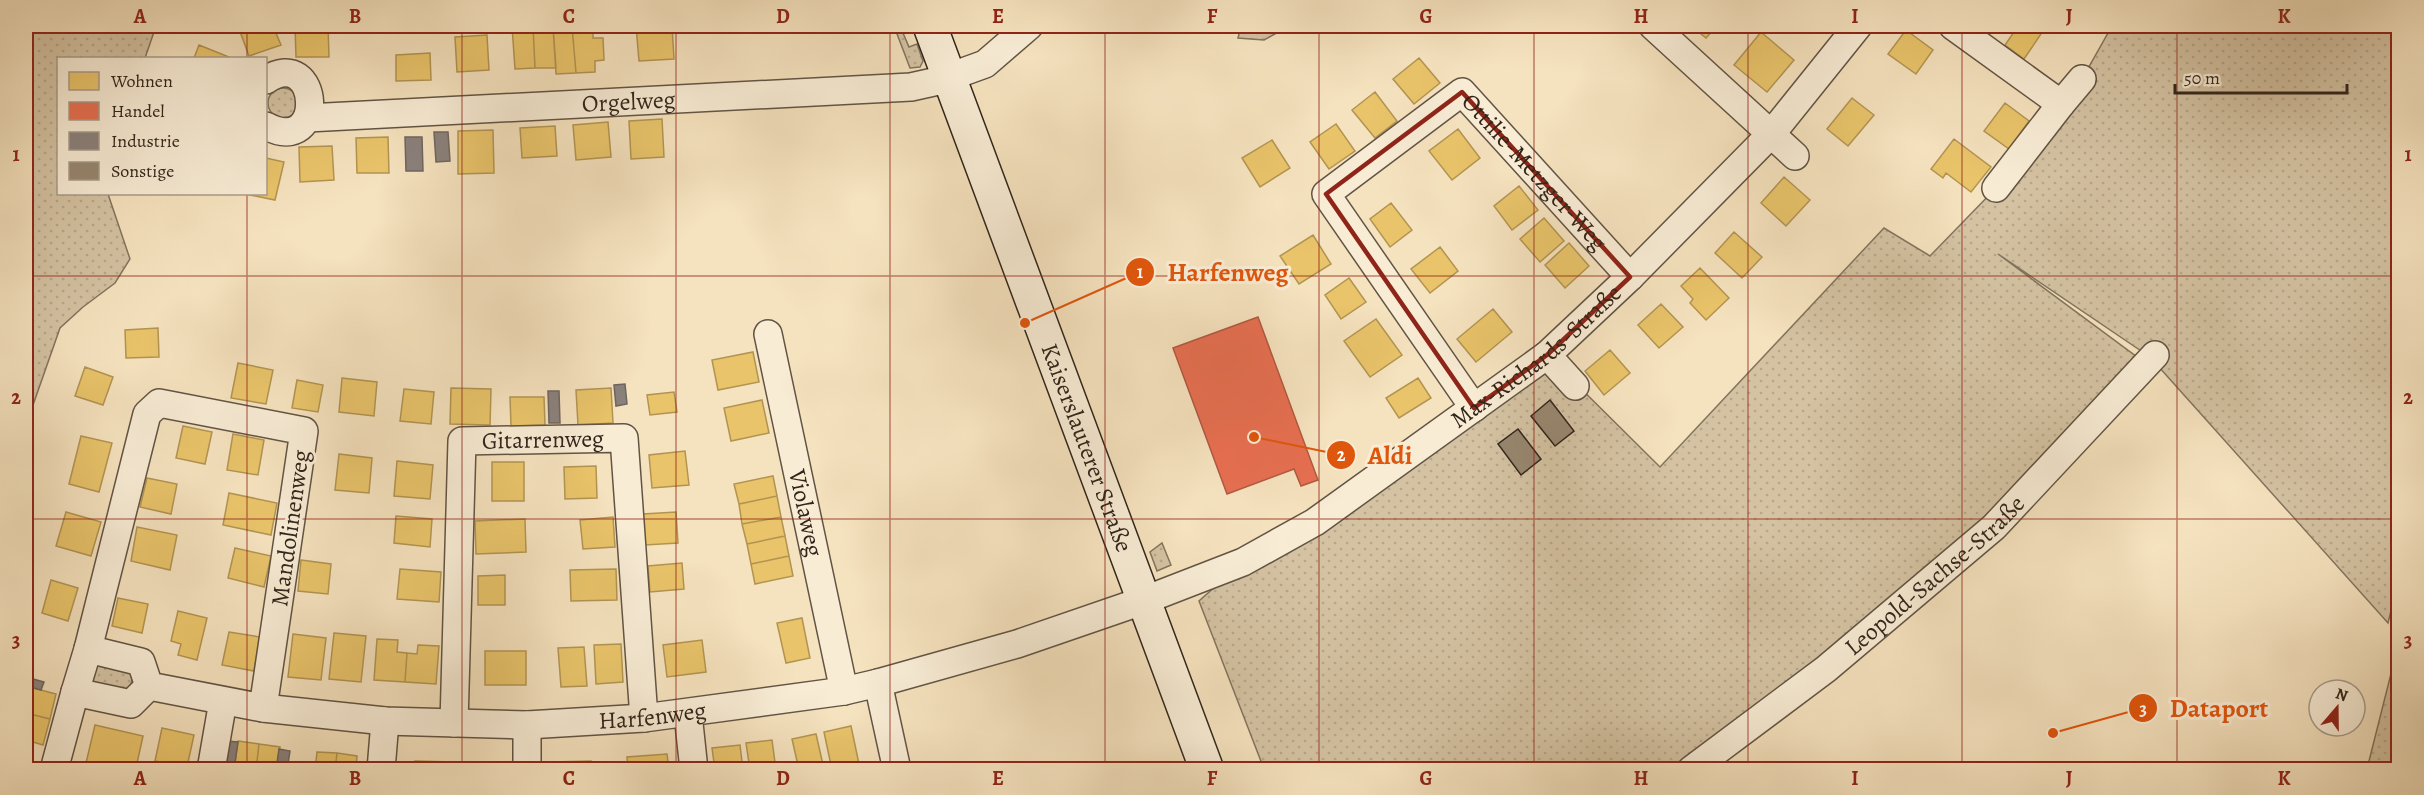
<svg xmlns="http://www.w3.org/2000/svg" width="2424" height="795" font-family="Alegreya,serif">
<defs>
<pattern id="grass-dots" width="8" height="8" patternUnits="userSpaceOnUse" patternTransform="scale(1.5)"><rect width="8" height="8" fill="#d4c2a2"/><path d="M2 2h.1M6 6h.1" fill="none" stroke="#b6a78b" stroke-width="1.8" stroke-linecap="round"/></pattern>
</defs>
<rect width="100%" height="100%" fill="#f5e2be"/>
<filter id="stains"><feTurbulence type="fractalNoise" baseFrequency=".00333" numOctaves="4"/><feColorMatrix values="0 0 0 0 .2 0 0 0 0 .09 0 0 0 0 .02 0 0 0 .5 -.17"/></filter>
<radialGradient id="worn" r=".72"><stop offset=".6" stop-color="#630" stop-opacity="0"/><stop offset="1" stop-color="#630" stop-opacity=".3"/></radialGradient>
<!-- grass -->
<path fill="url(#grass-dots)" stroke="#82745e" stroke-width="1.5" d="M 26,26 L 156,26 L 145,58 L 58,58 L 58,194 L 108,194 L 130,259 L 115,283 L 83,307 L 60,328 L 26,425 Z
M 894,26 L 900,26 L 909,47 L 917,44 L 923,61 L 920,67 L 910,68 Z
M 1241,26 L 1297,26 L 1282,30 L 1264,40 L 1238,38 Z
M 2112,26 L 2398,26 L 2398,583 L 2388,623 L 2150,357 L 1998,254 L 2137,357 L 1994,527 L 1691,769 L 1264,769 L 1199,601 L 1243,562 L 1547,355 L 1660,467 L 1884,228 L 1930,256 L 1996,188 L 2082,79 Z
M268 103a15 15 0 1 1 30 0a15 15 0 1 1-30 0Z
M 1162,543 L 1171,565 L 1157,571 L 1150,552 Z
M 2398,646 L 2398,769 L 2367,769 Z
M 97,663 L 131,671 L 133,677 L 129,691 L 91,686 L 92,668 Z"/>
<!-- homes -->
<path fill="#e9c46a" stroke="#b29452" stroke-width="1.5" d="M 238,26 L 273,26 L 281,45 L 249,56 Z
M 295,26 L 328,26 L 329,57 L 296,57 Z
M 512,26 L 533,26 L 535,68 L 515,69 Z
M 533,26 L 553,26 L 556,68 L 535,68 Z
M 572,26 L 576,73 L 556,74 L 553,27 Z
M 572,26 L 593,26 L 593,38 L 603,38 L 604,60 L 595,61 L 595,72 L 576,73 Z
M 636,26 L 672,26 L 674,59 L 639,61 Z
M 1691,26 L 1717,26 L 1706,38 Z
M 1806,26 L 1822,26 L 1816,33 Z
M 2018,26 L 2029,26 L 2041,34 L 2024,59 L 2005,45 Z
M 1906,30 L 1933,50 L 1916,74 L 1888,54 Z
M 1761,32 L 1794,60 L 1767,92 L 1734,65 Z
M 487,35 L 489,70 L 457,72 L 455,37 Z
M 199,45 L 229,57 L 229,58 L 194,58 Z
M 430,53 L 431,80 L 396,81 L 396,55 Z
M 1419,58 L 1440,83 L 1414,104 L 1393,79 Z
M 1375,92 L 1397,121 L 1375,138 L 1352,110 Z
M 1852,98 L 1874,115 L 1848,146 L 1827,129 Z
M 2005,103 L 2029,121 L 2009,149 L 1984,131 Z
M 662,119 L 664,157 L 631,159 L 629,121 Z
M 608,122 L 611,157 L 576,160 L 573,125 Z
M 1336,124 L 1355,151 L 1329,169 L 1310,142 Z
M 555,126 L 557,156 L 522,158 L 520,128 Z
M 1458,129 L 1480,158 L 1452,180 L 1429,151 Z
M 493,130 L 494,173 L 458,174 L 458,131 Z
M 388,137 L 389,173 L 357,173 L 356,138 Z
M 1954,139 L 1991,167 L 1971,192 L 1946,173 L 1943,178 L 1931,169 Z
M 1272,140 L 1290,168 L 1260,187 L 1242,158 Z
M 332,146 L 334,180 L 300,182 L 299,147 Z
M 266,158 L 284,162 L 275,200 L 245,194 L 266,194 Z
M 1784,177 L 1810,200 L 1786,226 L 1761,203 Z
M 1519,186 L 1538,210 L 1512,230 L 1494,206 Z
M 1391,203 L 1412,230 L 1390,247 L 1370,219 Z
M 1544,218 L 1564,241 L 1540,262 L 1520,239 Z
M 1734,232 L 1762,257 L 1742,278 L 1715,253 Z
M 1313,235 L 1331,264 L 1299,284 L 1280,256 Z
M 1569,243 L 1589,266 L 1565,288 L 1545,265 Z
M 1440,247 L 1458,271 L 1430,293 L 1411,269 Z
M 1700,268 L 1729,298 L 1706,320 L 1690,303 L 1693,299 L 1681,286 Z
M 1349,278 L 1366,302 L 1341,319 L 1325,295 Z
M 1661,304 L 1683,327 L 1659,348 L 1638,325 Z
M 1493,309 L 1512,332 L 1476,362 L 1457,339 Z
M 1376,319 L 1402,355 L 1370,377 L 1344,341 Z
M 158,328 L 159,357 L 126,358 L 125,330 Z
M 1610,350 L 1630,373 L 1604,395 L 1585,371 Z
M 753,352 L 759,382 L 718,390 L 712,360 Z
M 238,363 L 273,370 L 266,404 L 231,398 Z
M 85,367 L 113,377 L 103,405 L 75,396 Z
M 342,378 L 377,382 L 374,416 L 339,412 Z
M 1418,378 L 1431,398 L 1399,418 L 1386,398 Z
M 297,380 L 323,385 L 318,412 L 292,408 Z
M 451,388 L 491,389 L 490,425 L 450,424 Z
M 611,388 L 613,423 L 578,425 L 576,390 Z
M 404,389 L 434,392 L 431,424 L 400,421 Z
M 674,392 L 677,412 L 650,415 L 647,395 Z
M 510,397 L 544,397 L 545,425 L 511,426 Z
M 762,400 L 769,433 L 731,441 L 724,408 Z
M 183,426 L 212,432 L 205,464 L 176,458 Z
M 233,434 L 264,440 L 258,475 L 227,470 Z
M 81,436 L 112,443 L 99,492 L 69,484 Z
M 685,451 L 689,485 L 652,488 L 649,455 Z
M 339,454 L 372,458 L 369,493 L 335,490 Z
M 397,461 L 433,465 L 430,499 L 394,496 Z
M 492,462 L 524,462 L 524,501 L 492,501 Z
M 596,466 L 597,498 L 565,499 L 564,467 Z
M 773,476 L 777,496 L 739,504 L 734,484 Z
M 147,478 L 177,484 L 171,514 L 140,507 Z
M 229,493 L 277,503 L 271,535 L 223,525 Z
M 777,496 L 781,517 L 742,524 L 739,504 Z
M 66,512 L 101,522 L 91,556 L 56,546 Z
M 676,512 L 678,543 L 645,545 L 643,514 Z
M 396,516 L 432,519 L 430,547 L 394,543 Z
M 613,517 L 615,547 L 583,549 L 580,520 Z
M 781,517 L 785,536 L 747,544 L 742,524 Z
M 525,519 L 526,552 L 476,554 L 475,521 Z
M 137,527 L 177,535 L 170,570 L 131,561 Z
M 785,536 L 789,556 L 751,564 L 747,544 Z
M 235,548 L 271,556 L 264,587 L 228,578 Z
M 789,556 L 793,576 L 755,584 L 751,564 Z
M 301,560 L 331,564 L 328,594 L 298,591 Z
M 682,563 L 684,589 L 650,592 L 648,566 Z
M 400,569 L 441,572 L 439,602 L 397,599 Z
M 616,569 L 617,600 L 571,601 L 570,570 Z
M 505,575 L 505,605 L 478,605 L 478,576 Z
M 51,580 L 78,588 L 68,621 L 42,613 Z
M 118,598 L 148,604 L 142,633 L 112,626 Z
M 178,611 L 207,618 L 197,660 L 178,655 L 181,644 L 171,641 Z
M 802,618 L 810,658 L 786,663 L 777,623 Z
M 229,632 L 260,637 L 254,671 L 222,665 Z
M 334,633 L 366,636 L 361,682 L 329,679 Z
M 293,634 L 326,638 L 321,680 L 288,677 Z
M 377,639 L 398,640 L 397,652 L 407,653 L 405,682 L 374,680 Z
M 702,640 L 706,672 L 667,677 L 663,645 Z
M 621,644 L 623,682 L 596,684 L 594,645 Z
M 418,645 L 439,646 L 436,684 L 405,682 L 407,653 L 417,654 Z
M 584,647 L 587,686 L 561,687 L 558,648 Z
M 485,651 L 526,651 L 526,685 L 485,685 Z
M 26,686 L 56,694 L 50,719 L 26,713 Z
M 26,713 L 50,719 L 43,745 L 26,740 Z
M 95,725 L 143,736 L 136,768 L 112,763 L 111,768 L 86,763 Z
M 851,726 L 859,764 L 832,770 L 824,732 Z
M 162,728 L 194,735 L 187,767 L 155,761 Z
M 816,734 L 824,769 L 799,770 L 792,739 Z
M 772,740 L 776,770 L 750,770 L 746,743 Z
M 238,741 L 259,744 L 256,770 L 234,770 Z
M 259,744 L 280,747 L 276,770 L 256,770 Z
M 740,745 L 743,770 L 715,770 L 712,748 Z
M 317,752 L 337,753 L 335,770 L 315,770 Z
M 337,753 L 357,756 L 356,770 L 335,770 Z
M 667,754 L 669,770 L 628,770 L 627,757 Z
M 415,761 L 453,762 L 453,770 L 415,770 Z
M 591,761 L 591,770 L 552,770 L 552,762 Z
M 453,762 L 505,764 L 505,770 L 453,770 Z"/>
<!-- shops -->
<path fill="#e76f51" stroke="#b05941" stroke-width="1.5" d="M 1258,317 L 1318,480 L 1301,486 L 1294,469 L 1227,494 L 1173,348 Z"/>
<!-- industry -->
<path fill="#8a817c" stroke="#6f655f" stroke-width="1.5" d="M 434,132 L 448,132 L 450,161 L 436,162 Z
M 405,137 L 422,137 L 423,171 L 406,171 Z
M 625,384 L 627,404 L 616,406 L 614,385 Z
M 548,391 L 559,391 L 560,423 L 549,423 Z
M 26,677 L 44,682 L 41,690 L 26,686 Z
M 226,741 L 238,742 L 234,770 L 222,768 Z
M 279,749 L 290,751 L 287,770 L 276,770 Z"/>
<!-- building -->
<path fill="#978770" stroke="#31251b" stroke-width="1.5" d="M 1550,400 L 1574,431 L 1555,446 L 1531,416 Z
M 1518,429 L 1541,459 L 1521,475 L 1498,444 Z"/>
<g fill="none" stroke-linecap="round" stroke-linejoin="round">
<!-- street casing -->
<g stroke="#625444" stroke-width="30">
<g id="street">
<path d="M 1653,26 L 1795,156"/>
<path d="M 1953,26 L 2061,104 L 2082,79"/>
<path d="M 266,80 C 320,44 328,158 266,126"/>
<path id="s1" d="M 307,118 L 911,87 L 938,81 L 985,64 L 1029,26"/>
<path d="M 1996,188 L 2061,104"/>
<path id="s2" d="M 768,334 L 844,691"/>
<path d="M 1547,355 L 1575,386"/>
<path id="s3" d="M 1474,408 L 1326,194 L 1462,92 L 1630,277"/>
<path d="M 88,649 L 147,414 L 159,403 L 304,431 L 263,708"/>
<path d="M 878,683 L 897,770"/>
<path id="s4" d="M 149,686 L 131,704 L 75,692 L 88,649 L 141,662 L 149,686 L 263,708 L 385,721 L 527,725 L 644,718 L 844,691 L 878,683 L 1017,644 L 1145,600 L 1243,562 L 1315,522 L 1547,355 L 1630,277 L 1772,133 L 1858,26"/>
<path d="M 688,714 L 694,770"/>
<path id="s5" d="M 454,723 L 462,441 L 624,438 L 644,718"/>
<path d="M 527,725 L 527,770"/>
<path d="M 54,770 L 75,692"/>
<path d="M 211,770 L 223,701"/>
<path d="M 381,770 L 385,721"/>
<path id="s6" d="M 1691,770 L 1826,669 L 1994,527 L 2155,355"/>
</g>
</g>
<!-- secondary casing -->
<g stroke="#31251b" stroke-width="36">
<g id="secondary">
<path id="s7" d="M 930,26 L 1207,770"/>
</g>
</g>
<!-- street -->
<use href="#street" stroke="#f8ecd5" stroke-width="27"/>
<!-- secondary -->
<use href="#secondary" stroke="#f8ecd5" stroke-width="33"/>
</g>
<!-- marked area -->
<path fill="none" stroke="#8f2418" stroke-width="4.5" stroke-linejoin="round" d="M 1462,92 L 1630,277 L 1547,355 L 1474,408 L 1326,194 Z"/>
<!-- grid -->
<path fill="none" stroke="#8f2418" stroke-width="1.5" stroke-opacity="0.55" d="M 247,26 L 247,58M 462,26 L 462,770M 676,26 L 676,770M 890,26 L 890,770M 1105,26 L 1105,770M 1319,26 L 1319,770M 1534,26 L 1534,770M 1748,26 L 1748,770M 1962,26 L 1962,770M 2177,26 L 2177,770M 247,194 L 247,770M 26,276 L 2398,276M 26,519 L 2398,519"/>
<g text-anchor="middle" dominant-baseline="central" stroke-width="6" stroke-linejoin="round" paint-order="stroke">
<!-- street labels -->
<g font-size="24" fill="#31251b" stroke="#f8ecd5">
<text stroke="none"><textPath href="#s1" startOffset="322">Orgelweg</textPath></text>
<text stroke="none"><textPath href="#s3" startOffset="538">Ottilie-Metzger-Weg</textPath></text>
<text stroke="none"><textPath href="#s4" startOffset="1686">Max-Richards-Straße</textPath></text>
<text stroke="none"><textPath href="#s5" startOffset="363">Gitarrenweg</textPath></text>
<text stroke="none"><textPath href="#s7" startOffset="450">Kaiserslauterer Straße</textPath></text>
<text stroke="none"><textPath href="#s2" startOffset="183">Violaweg</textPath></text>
<text transform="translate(290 528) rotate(-82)">Mandolinenweg</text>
<text stroke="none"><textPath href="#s6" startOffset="312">Leopold-Sachse-Straße</textPath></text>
<text stroke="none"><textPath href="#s4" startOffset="714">Harfenweg</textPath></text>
</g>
</g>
<!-- callouts -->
<path fill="none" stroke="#df560d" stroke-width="2" d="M1025 323L1140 272M1254 437L1341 455M2053 733L2143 708"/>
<g fill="#df560d" stroke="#f8ecd5" stroke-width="2">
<circle cx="1025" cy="323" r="6"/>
<circle cx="1254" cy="437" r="6"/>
<circle cx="2053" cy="733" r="6"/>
<circle cx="1140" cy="272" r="15"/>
<circle cx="1341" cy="455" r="15"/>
<circle cx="2143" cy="708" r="15"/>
</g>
<g font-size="18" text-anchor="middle" font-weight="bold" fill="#fff">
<text x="1140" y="278">1</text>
<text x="1341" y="461">2</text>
<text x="2143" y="715">3</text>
</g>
<g font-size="26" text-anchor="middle" font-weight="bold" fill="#df560d" stroke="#f8ecd5" stroke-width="6" stroke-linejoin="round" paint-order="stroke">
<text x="1228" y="281">Harfenweg</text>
<text x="1390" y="464">Aldi</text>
<text x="2219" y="717">Dataport</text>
</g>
<!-- margin -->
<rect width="2424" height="795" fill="none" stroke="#f5e2be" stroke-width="66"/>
<!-- legend -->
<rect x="57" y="57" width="210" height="138" fill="#f8ecd5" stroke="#a89c8b" stroke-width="1.5"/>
<rect x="69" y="72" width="30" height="18" fill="#e9c46a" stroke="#a89c8b" stroke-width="1.5"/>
<text x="111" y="87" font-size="18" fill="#31251b">Wohnen</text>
<rect x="69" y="102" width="30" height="18" fill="#e76f51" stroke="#a89c8b" stroke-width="1.5"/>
<text x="111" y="117" font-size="18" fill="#31251b">Handel</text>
<rect x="69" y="132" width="30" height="18" fill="#8a817c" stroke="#a89c8b" stroke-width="1.5"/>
<text x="111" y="147" font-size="18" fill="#31251b">Industrie</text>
<rect x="69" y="162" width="30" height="18" fill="#978770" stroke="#a89c8b" stroke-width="1.5"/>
<text x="111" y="177" font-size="18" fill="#31251b">Sonstige</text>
<!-- north arrow -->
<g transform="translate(2337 708) rotate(20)"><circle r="28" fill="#f8ecd5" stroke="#a89c8b" stroke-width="1.5"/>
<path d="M0-4.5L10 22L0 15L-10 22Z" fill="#8f2418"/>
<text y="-9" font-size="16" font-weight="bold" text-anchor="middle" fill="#31251b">N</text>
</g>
<!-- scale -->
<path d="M2175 84v9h172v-9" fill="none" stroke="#31251b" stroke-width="3"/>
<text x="2184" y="84" font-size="18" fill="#31251b" stroke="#f8ecd5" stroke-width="4.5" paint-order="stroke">50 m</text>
<rect x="33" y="33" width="2358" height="729" fill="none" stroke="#8f2418" stroke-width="2"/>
<g font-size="20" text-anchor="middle" font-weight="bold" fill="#8f2418">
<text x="140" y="23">A</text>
<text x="355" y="23">B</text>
<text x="569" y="23">C</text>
<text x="783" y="23">D</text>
<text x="998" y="23">E</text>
<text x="1212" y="23">F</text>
<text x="1426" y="23">G</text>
<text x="1641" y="23">H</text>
<text x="1855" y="23">I</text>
<text x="2069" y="23">J</text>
<text x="2284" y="23">K</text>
<text x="16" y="161">1</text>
<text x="2408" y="161">1</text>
<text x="16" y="404">2</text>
<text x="2408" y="404">2</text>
<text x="16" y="647">3</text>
<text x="2408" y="647">3</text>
<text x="140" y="785">A</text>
<text x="355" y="785">B</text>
<text x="569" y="785">C</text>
<text x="783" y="785">D</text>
<text x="998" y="785">E</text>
<text x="1212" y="785">F</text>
<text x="1426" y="785">G</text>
<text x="1641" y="785">H</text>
<text x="1855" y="785">I</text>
<text x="2069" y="785">J</text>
<text x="2284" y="785">K</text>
</g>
<rect width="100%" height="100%" filter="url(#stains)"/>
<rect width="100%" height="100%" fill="url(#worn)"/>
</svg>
